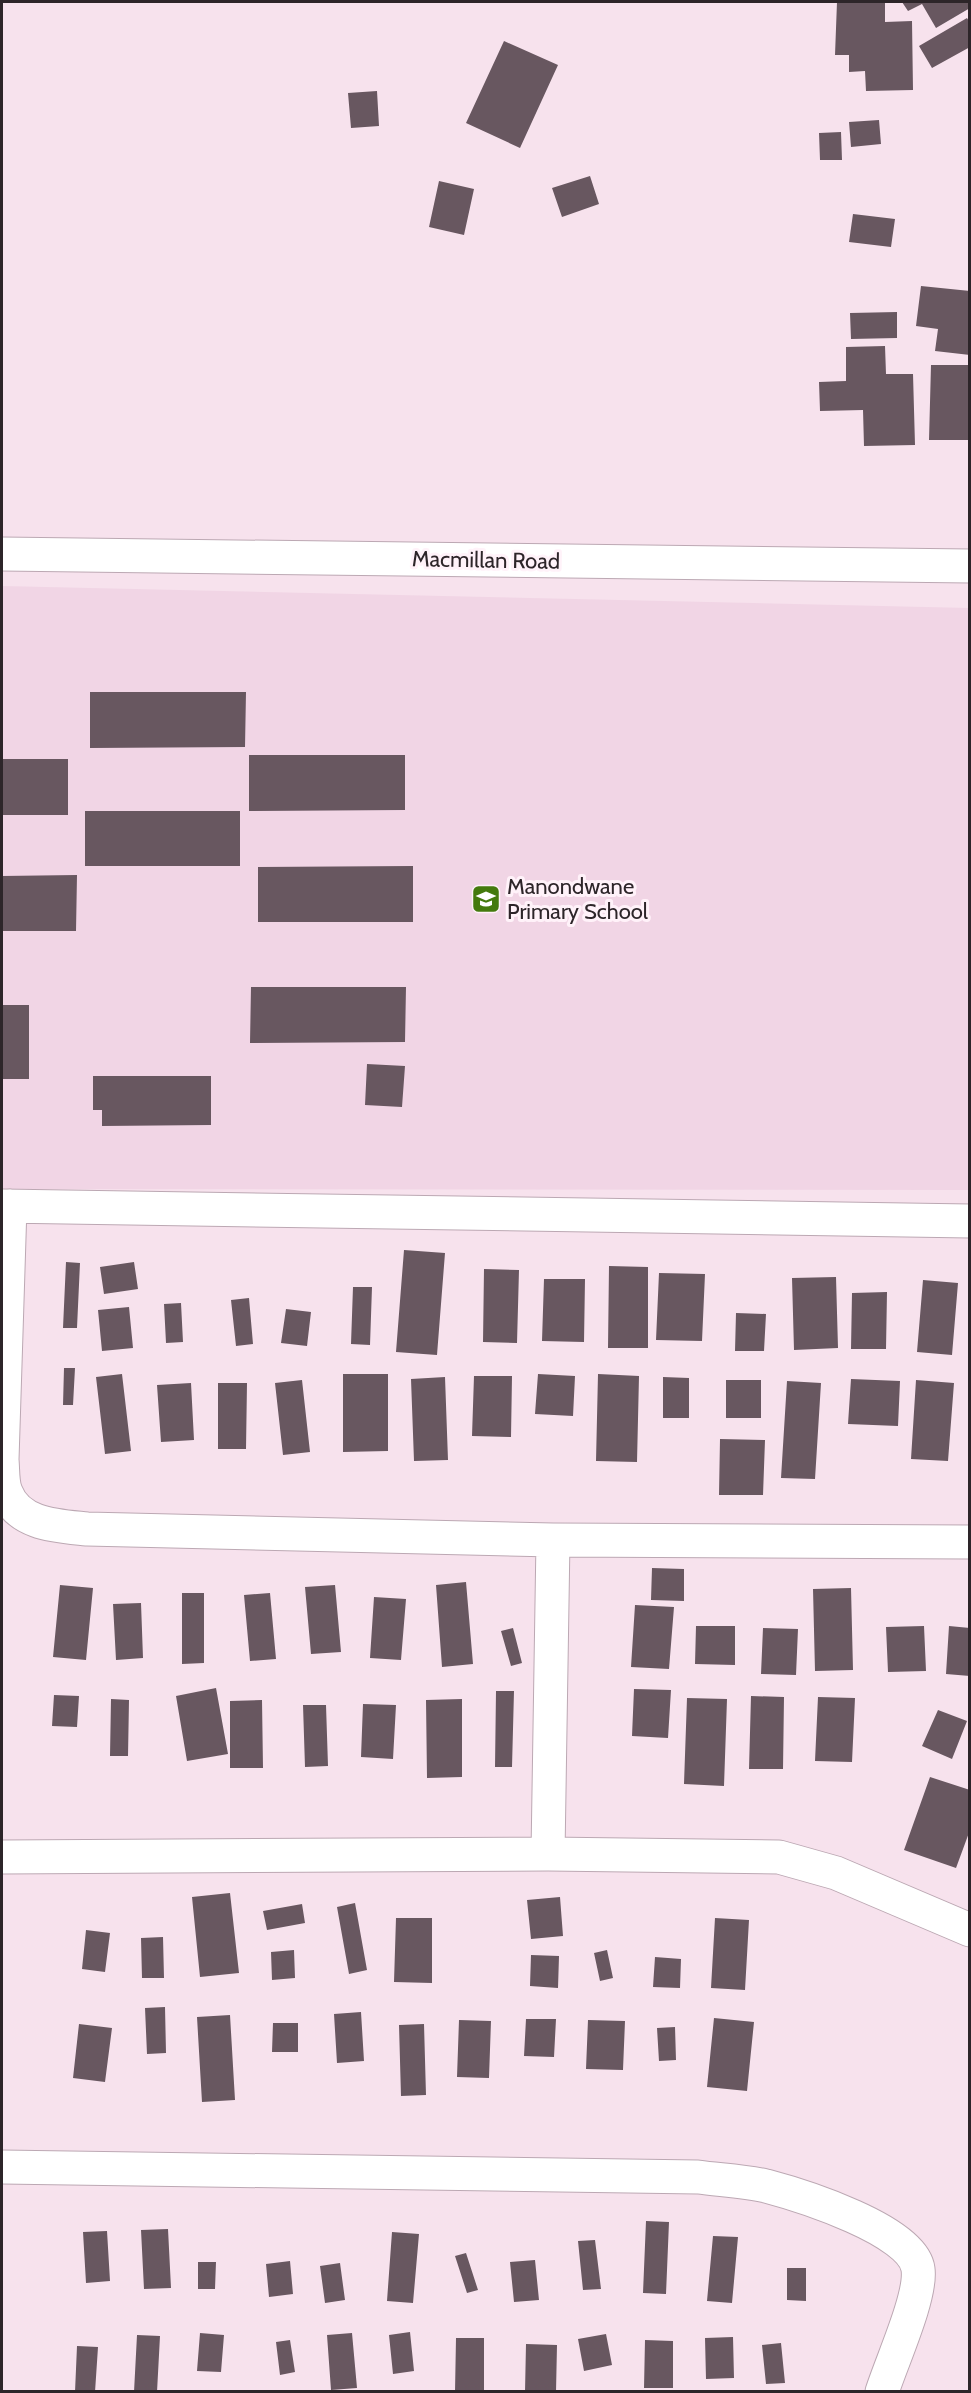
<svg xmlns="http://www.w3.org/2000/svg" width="971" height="2393" font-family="Cabin,sans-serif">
<rect width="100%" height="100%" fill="#f7e2ed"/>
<!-- built -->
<path fill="#f1d5e5" d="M 2,586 L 969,608 L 969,1190 L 2,1189 Z"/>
<!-- building -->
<path fill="#685760" d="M 837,2 L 885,2 L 885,22 L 912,21 L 913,90 L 866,91 L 865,71 L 849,72 L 849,55 L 835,55 Z
M 902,2 L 970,2 L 970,8 L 936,28 L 922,4 L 908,11 Z
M 967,18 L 970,23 L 970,47 L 932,68 L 919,46 Z
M 504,41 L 558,65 L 520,148 L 466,123 Z
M 377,91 L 379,126 L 351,128 L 348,93 Z
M 879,120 L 881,144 L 851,147 L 849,122 Z
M 841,132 L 842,160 L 820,160 L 819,133 Z
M 590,176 L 599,204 L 562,217 L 552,188 Z
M 439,181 L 474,189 L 464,235 L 429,227 Z
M 853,214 L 895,219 L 891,247 L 849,242 Z
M 921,286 L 970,291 L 970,355 L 935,351 L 938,329 L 916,326 Z
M 897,312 L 897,338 L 851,339 L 850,313 Z
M 885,346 L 886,374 L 913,374 L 915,445 L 864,446 L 863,410 L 820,411 L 819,382 L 846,381 L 846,347 Z
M 931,365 L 970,365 L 970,440 L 929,440 Z
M 90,692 L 246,692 L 245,747 L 90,748 Z
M 249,755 L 405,755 L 405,810 L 249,811 Z
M 2,759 L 68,759 L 68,815 L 2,815 Z
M 85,811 L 240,811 L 240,866 L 85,866 Z
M 413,866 L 413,922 L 258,922 L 258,867 Z
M 77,875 L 76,931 L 2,931 L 2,876 Z
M 251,987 L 406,987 L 405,1042 L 250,1043 Z
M 3,1005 L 29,1005 L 29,1079 L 3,1079 Z
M 367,1064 L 405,1066 L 402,1107 L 365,1105 Z
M 93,1076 L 211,1076 L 211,1125 L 102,1126 L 102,1110 L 93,1110 Z
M 404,1250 L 445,1253 L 437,1355 L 396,1352 Z
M 66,1262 L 80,1263 L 77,1328 L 63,1328 Z
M 134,1262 L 138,1289 L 104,1294 L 100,1267 Z
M 609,1266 L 648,1267 L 648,1348 L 608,1348 Z
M 484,1269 L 519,1270 L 517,1343 L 483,1342 Z
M 659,1273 L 705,1274 L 702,1341 L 656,1340 Z
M 836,1277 L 838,1348 L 794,1350 L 792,1278 Z
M 544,1279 L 585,1279 L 584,1342 L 542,1341 Z
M 923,1280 L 958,1283 L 952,1355 L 917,1352 Z
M 353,1287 L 372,1287 L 370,1345 L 351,1344 Z
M 887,1292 L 886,1349 L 851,1349 L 852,1293 Z
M 249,1298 L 253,1344 L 236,1346 L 231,1300 Z
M 181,1303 L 183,1342 L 166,1343 L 164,1304 Z
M 129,1307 L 133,1348 L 102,1351 L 98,1310 Z
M 286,1309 L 311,1312 L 307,1346 L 281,1343 Z
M 736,1313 L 766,1314 L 764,1351 L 735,1351 Z
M 64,1368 L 75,1368 L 73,1405 L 63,1405 Z
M 122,1374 L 131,1451 L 105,1454 L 96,1377 Z
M 343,1374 L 388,1374 L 388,1451 L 343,1452 Z
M 538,1374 L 575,1376 L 573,1416 L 535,1414 Z
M 598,1374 L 639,1376 L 637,1462 L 596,1461 Z
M 474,1376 L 512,1376 L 511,1437 L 472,1436 Z
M 445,1377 L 448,1460 L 414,1461 L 411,1379 Z
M 663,1377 L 689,1378 L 689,1418 L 663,1418 Z
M 851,1379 L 900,1381 L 898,1426 L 848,1424 Z
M 302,1380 L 310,1452 L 283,1455 L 275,1383 Z
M 726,1380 L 761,1380 L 761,1418 L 726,1418 Z
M 916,1380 L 954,1383 L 948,1461 L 911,1459 Z
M 787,1381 L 821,1383 L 815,1479 L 781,1478 Z
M 191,1383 L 194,1440 L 161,1442 L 157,1385 Z
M 218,1383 L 247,1383 L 246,1449 L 218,1449 Z
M 720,1439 L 765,1440 L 763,1495 L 719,1495 Z
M 652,1568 L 684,1569 L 684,1601 L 651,1600 Z
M 466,1582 L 473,1664 L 442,1667 L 436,1585 Z
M 60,1585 L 93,1588 L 86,1660 L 53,1657 Z
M 335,1585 L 341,1652 L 311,1654 L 305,1587 Z
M 851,1588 L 853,1670 L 815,1671 L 813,1589 Z
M 182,1593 L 204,1593 L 204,1663 L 182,1664 Z
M 270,1593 L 276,1659 L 250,1661 L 244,1595 Z
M 374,1597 L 406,1599 L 401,1660 L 370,1658 Z
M 141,1603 L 143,1658 L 116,1660 L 113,1604 Z
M 635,1605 L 674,1607 L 669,1669 L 631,1667 Z
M 696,1626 L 735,1626 L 735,1665 L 695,1664 Z
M 924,1626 L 926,1671 L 888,1672 L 886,1627 Z
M 949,1626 L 970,1628 L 970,1676 L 946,1674 Z
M 513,1628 L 522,1663 L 511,1666 L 501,1631 Z
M 763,1628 L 798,1629 L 796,1675 L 761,1674 Z
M 216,1688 L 228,1754 L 187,1761 L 176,1696 Z
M 634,1689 L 671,1690 L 668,1738 L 632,1736 Z
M 496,1691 L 514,1691 L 512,1767 L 495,1767 Z
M 54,1695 L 79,1696 L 77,1727 L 52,1726 Z
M 751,1696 L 784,1697 L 783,1769 L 749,1769 Z
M 818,1697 L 855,1698 L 852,1762 L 815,1761 Z
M 687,1698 L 727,1699 L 724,1786 L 684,1784 Z
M 111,1699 L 129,1700 L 128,1756 L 110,1756 Z
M 462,1699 L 462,1777 L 427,1778 L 426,1700 Z
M 262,1700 L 263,1768 L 230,1768 L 230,1701 Z
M 363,1704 L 396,1705 L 393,1759 L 361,1757 Z
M 303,1705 L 326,1705 L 328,1766 L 305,1767 Z
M 938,1710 L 967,1721 L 952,1759 L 922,1746 Z
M 930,1777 L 970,1790 L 970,1830 L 956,1868 L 904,1850 Z
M 230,1893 L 239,1973 L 200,1977 L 192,1897 Z
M 560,1897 L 563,1936 L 531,1939 L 527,1900 Z
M 355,1903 L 367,1970 L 349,1974 L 337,1907 Z
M 302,1904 L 305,1923 L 267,1930 L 263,1911 Z
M 396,1918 L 432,1918 L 432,1983 L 394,1982 Z
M 715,1918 L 749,1920 L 745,1990 L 711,1988 Z
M 86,1930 L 110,1933 L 105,1972 L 82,1969 Z
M 163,1937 L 164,1978 L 142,1978 L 141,1938 Z
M 294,1950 L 295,1978 L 272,1980 L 271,1952 Z
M 607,1950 L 613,1978 L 600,1981 L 594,1953 Z
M 531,1955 L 559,1956 L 558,1988 L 530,1986 Z
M 655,1957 L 681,1959 L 680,1988 L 653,1987 Z
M 165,2007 L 166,2053 L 147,2054 L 145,2008 Z
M 361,2012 L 364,2061 L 337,2063 L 334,2014 Z
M 230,2015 L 235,2100 L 202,2102 L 197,2017 Z
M 714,2018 L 754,2022 L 747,2091 L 707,2087 Z
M 526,2019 L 556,2019 L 554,2057 L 524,2056 Z
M 459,2020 L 491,2021 L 489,2078 L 457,2077 Z
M 588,2020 L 625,2021 L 623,2070 L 586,2069 Z
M 273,2023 L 298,2023 L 298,2052 L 272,2052 Z
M 79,2024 L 112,2028 L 105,2082 L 73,2078 Z
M 424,2024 L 426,2095 L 401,2096 L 399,2025 Z
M 675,2027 L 676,2060 L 659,2061 L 657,2028 Z
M 646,2221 L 669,2222 L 666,2294 L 643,2293 Z
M 168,2229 L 171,2288 L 144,2289 L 141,2230 Z
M 107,2231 L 110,2281 L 86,2283 L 83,2232 Z
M 392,2232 L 419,2234 L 413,2303 L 387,2301 Z
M 713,2236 L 738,2237 L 732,2303 L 707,2301 Z
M 595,2240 L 601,2289 L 583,2290 L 578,2241 Z
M 466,2253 L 478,2290 L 467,2293 L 455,2256 Z
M 535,2260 L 539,2300 L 514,2302 L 510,2262 Z
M 290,2261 L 293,2294 L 269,2297 L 266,2264 Z
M 198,2262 L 216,2262 L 215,2289 L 198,2289 Z
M 340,2263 L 345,2300 L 325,2303 L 320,2266 Z
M 787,2268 L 806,2268 L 806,2301 L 787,2300 Z
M 410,2332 L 414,2371 L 393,2374 L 389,2335 Z
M 200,2333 L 224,2335 L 221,2372 L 197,2371 Z
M 352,2333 L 357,2388 L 331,2390 L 327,2335 Z
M 606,2334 L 612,2365 L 584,2371 L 578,2339 Z
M 137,2335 L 160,2336 L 157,2392 L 134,2392 Z
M 733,2337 L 734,2378 L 706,2379 L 705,2338 Z
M 456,2338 L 484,2338 L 484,2392 L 455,2392 Z
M 290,2340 L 295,2372 L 280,2375 L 276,2342 Z
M 645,2340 L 673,2341 L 673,2388 L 644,2388 Z
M 781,2343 L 785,2383 L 766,2384 L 762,2345 Z
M 526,2344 L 557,2345 L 556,2392 L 525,2392 Z
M 77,2346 L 98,2347 L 95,2392 L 75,2392 Z"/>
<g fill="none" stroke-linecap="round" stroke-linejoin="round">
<!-- street casing -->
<g stroke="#bca8b3" stroke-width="35">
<path id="street" d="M 2,554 L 970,566
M 2,1206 L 970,1221
M 10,1206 L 2,1460 C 3,1469 2,1483 6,1492 C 18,1525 58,1526 87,1529 L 553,1540 L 970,1542
M 548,1854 L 553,1540
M 2,1857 L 548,1854 L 779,1857 L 836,1873 L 970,1930
M 2,2167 L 698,2177 C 720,2180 744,2181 766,2186 C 800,2195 913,2230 918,2269 C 922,2296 891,2363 882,2392"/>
</g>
<!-- street -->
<use href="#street" stroke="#fff" stroke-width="33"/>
</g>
<!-- icons -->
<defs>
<g id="school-square" transform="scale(1.5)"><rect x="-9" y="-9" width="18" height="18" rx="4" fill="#447a0d" stroke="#fff2f9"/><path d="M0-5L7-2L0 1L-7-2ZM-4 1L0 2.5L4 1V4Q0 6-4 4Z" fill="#fff"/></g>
</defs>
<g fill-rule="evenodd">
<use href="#school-square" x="486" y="899"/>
</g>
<g text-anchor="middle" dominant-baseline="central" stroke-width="6" stroke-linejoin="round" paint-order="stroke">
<!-- street labels -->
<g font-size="22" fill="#2d2529" stroke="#fff2f9">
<text transform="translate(486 560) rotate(1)">Macmillan Road</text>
</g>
<!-- poi labels -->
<g font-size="22" fill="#2d2529" stroke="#fff2f9" text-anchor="start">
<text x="507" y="886">Manondwane<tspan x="507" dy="25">Primary School</tspan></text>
</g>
</g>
<!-- border -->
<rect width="971" height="2393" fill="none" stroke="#2d2529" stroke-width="6"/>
</svg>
